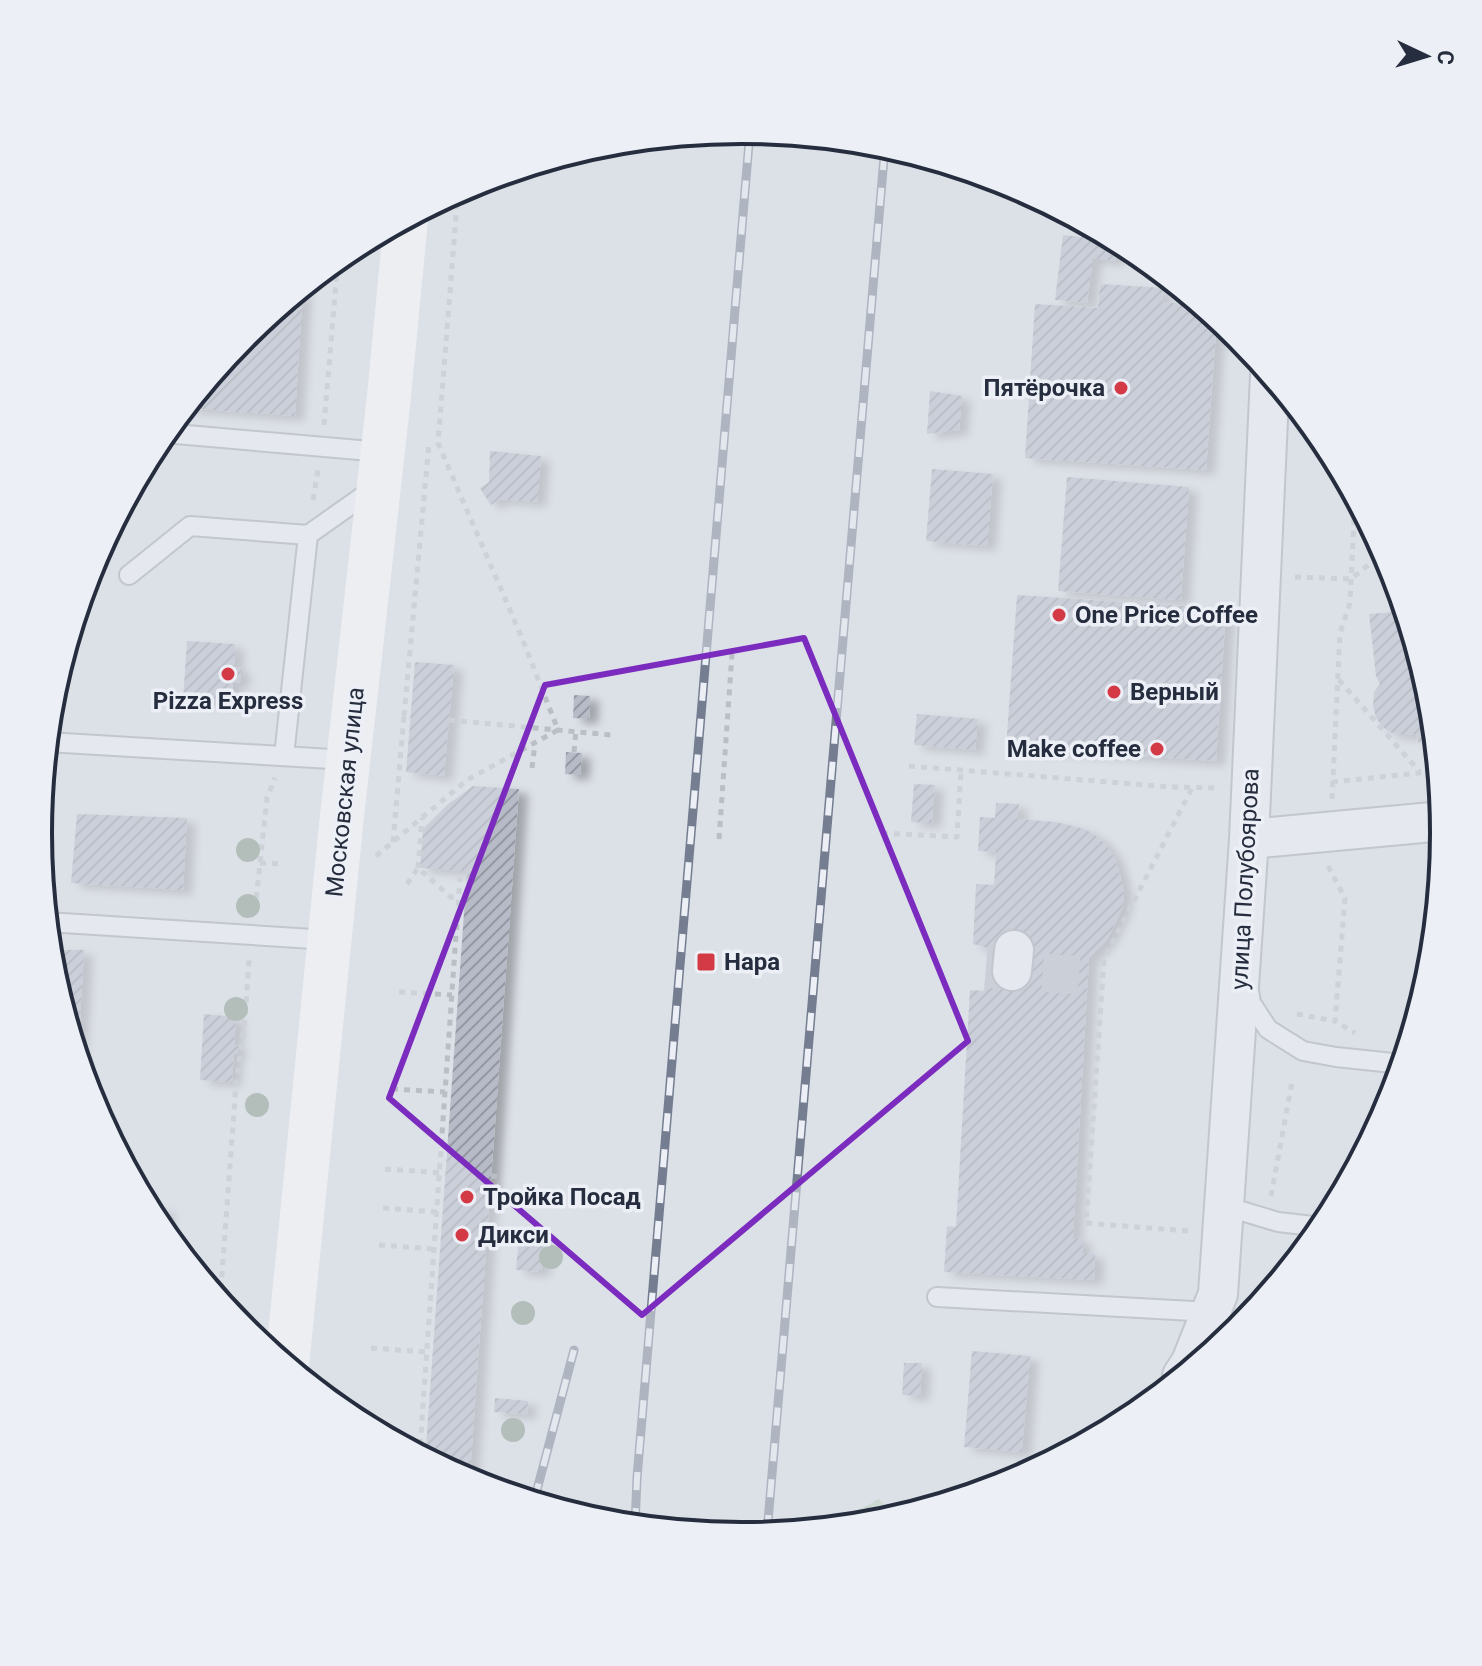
<svg xmlns="http://www.w3.org/2000/svg" width="1482" height="1666" font-family="Roboto,sans-serif">
<defs>
<pattern id="green-dots" width="8" height="8" patternUnits="userSpaceOnUse" patternTransform="scale(2)"><rect width="8" height="8" fill="#c1d2bd"/><path d="M2 2h.1M6 6h.1" fill="none" stroke="#a6b5a4" stroke-width="1.8" stroke-linecap="round"/></pattern>
<pattern id="building-hatch" width="6" height="6" patternUnits="userSpaceOnUse" patternTransform="scale(2)"><rect width="6" height="6" fill="#b6bbc7"/><path d="M-1 1l2-2M0 6l6-6M5 7l2-2" fill="none" stroke="#9498a3"/></pattern>
<filter id="shadow"><feDropShadow dx="9" dy="5" stdDeviation="4" flood-color="#0004"/></filter>
</defs>
<rect width="100%" height="100%" fill="#dce0e7"/>
<!-- green -->
<path fill="url(#green-dots)" d="M 879,1499 L 897,1517 L 878,1523 L 853,1525 L 855,1512 Z"/>
<!-- building -->
<path fill="url(#building-hatch)" filter="url(#shadow)" d="M 1063,235 L 1117,241 L 1115,261 L 1093,258 L 1087,303 L 1055,300 Z
M 1100,284 L 1163,288 L 1162,302 L 1200,305 L 1217,318 L 1206,470 L 1025,458 L 1035,304 L 1098,308 Z
M 303,287 L 295,416 L 184,408 L 244,336 Z
M 930,391 L 962,396 L 959,430 L 927,434 Z
M 490,451 L 541,456 L 537,502 L 500,499 L 491,505 L 480,488 L 489,482 Z
M 932,469 L 993,474 L 987,546 L 926,541 Z
M 1067,477 L 1189,487 L 1181,600 L 1058,591 Z
M 1017,595 L 1226,609 L 1216,761 L 1006,748 Z
M 1405,611 L 1431,696 L 1435,737 L 1419,743 L 1416,734 L 1403,735 L 1392,733 L 1383,727 L 1376,718 L 1373,706 L 1374,692 L 1380,684 L 1376,676 L 1369,614 Z
M 187,641 L 235,644 L 234,667 L 241,668 L 241,683 L 233,682 L 232,703 L 183,700 Z
M 415,662 L 454,665 L 444,776 L 406,772 Z
M 574,695 L 590,696 L 589,719 L 573,718 Z
M 917,714 L 978,719 L 975,750 L 914,745 Z
M 566,752 L 582,753 L 580,775 L 565,774 Z
M 914,784 L 935,785 L 932,823 L 911,822 Z
M 473,786 L 519,789 L 470,1473 L 466,1479 L 429,1460 L 426,1447 L 467,871 L 420,868 L 423,829 L 447,805 Z
M 996,803 L 1019,804 L 1017,819 L 1056,822 L 1085,829 L 1101,839 L 1114,856 L 1120,875 L 1124,894 L 1122,909 L 1107,940 L 1089,958 L 1088,976 L 1073,1238 L 1083,1239 L 1082,1253 L 1095,1254 L 1094,1280 L 944,1272 L 947,1226 L 956,1227 L 970,990 L 984,991 L 988,948 L 973,944 L 976,884 L 994,885 L 996,852 L 978,851 L 980,817 L 995,818 Z
M 77,814 L 187,818 L 183,890 L 71,883 Z
M 50,950 L 84,950 L 78,1056 L 51,970 Z
M 204,1014 L 236,1017 L 234,1045 L 238,1046 L 237,1054 L 234,1053 L 232,1082 L 200,1080 Z
M 148,1207 L 166,1208 L 164,1233 L 156,1223 Z
M 519,1236 L 543,1237 L 541,1272 L 516,1270 Z
M 972,1351 L 1030,1356 L 1022,1452 L 964,1447 Z
M 904,1363 L 922,1363 L 920,1396 L 902,1395 Z
M 495,1398 L 528,1401 L 527,1414 L 494,1412 Z"/>
<g fill="none" stroke-linecap="round" stroke-linejoin="round">
<!-- street-tunnel -->
<path stroke="#b7bcc5" stroke-width="38" stroke-dasharray="38 19" stroke-linecap="butt" d="M 986,969 L 1079,975"/>
<!-- lane casing -->
<g stroke="#a1a7b1" stroke-width="22">
<path id="lane" d="M 164,433 L 382,452
M 129,575 L 190,526 L 308,535
M 47,742 L 348,760
M 284,756 L 308,535 L 373,489
M 47,922 L 329,940
M 1249,990 L 1251,1003 L 1268,1029 L 1303,1051 L 1336,1057 L 1402,1064
M 1225,1206 L 1278,1222 L 1322,1227
M 937,1297 L 1211,1312"/>
</g>
<!-- street casing -->
<g stroke="#a1a7b1" stroke-width="42">
<path id="street" d="M 1249,839 L 1443,821
M 1012,971 L 1014,950
M 1182,1376 L 1191,1362 L 1218,1294 L 1249,839 L 1270,375"/>
</g>
<!-- path -->
<path stroke="#babec5" stroke-width="5" stroke-dasharray="6 6" stroke-linecap="butt" d="M 324,425 L 338,259
M 313,500 L 318,470
M 1377,558 L 1394,574
M 1295,577 L 1351,579 L 1384,552
M 1339,680 L 1420,772
M 404,716 L 429,443
M 449,720 L 611,735
M 574,752 L 576,731
M 909,766 L 1171,787 L 1219,788
M 532,768 L 535,743
M 1332,782 L 1438,771
M 1332,799 L 1340,633 L 1350,603 L 1355,498
M 882,833 L 957,837 L 961,771
M 719,839 L 732,654
M 393,842 L 404,716 L 410,717
M 376,856 L 467,780 L 558,730 L 522,638 L 438,443 L 458,191
M 260,863 L 284,864
M 1328,866 L 1345,898 L 1335,1021 L 1355,1033
M 418,868 L 422,818
M 407,884 L 418,868 L 451,897 L 459,898
M 255,910 L 267,798 L 275,778
M 399,992 L 452,995
M 1297,1014 L 1335,1021
M 392,1089 L 445,1092
M 385,1169 L 446,1173
M 491,1176 L 503,1177
M 1271,1196 L 1292,1082
M 383,1208 L 437,1212
M 1188,1231 L 1086,1223 L 1104,959 L 1192,788
M 379,1245 L 434,1249
M 220,1301 L 236,1084 L 245,1019 L 249,960
M 371,1348 L 427,1352
M 423,1456 L 420,1448 L 460,878"/>
<!-- lane -->
<use href="#lane" stroke="#eff1f5" stroke-width="18"/>
<!-- street -->
<use href="#street" stroke="#eff1f5" stroke-width="38"/>
<!-- secondary -->
<path stroke="#fff" stroke-width="44" d="M 287,1365 L 341,825 L 389,396 L 406,219"/>
<!-- rail casing -->
<g stroke="#757e91" stroke-width="9">
<path id="rail" d="M 534,1501 L 574,1350
M 635,1526 L 637,1478 L 750,131
M 767,1533 L 885,146"/>
</g>
<!-- rail -->
<use href="#rail" stroke="#eceff5" stroke-width="6" stroke-dasharray="18" stroke-linecap="butt"/>
</g>
<!-- trees -->
<g fill="#819683">
<circle cx="248" cy="850" r="12"/>
<circle cx="248" cy="906" r="12"/>
<circle cx="236" cy="1009" r="12"/>
<circle cx="257" cy="1105" r="12"/>
<circle cx="551" cy="1257" r="12"/>
<circle cx="523" cy="1313" r="12"/>
<circle cx="513" cy="1430" r="12"/>
</g>
<!-- marked area -->
<path d="M0 0H1482V1666H0ZM 804,638 L 968,1041 L 642,1315 L 389,1098 L 545,685 Z" fill="#dce0e7" fill-opacity=".55" fill-rule="evenodd"/>
<path fill="none" stroke="#7b2cbf" stroke-width="6" stroke-linejoin="round" d="M 804,638 L 968,1041 L 642,1315 L 389,1098 L 545,685 Z"/>
<!-- markers -->
<g fill="#d43a45" stroke="#eceff5" stroke-width="3">
<circle cx="1121" cy="388" r="8"/>
<circle cx="1059" cy="615" r="8"/>
<circle cx="228" cy="674" r="8"/>
<circle cx="1114" cy="692" r="8"/>
<circle cx="1157" cy="749" r="8"/>
<rect x="696" y="952" width="20" height="20" rx="4"/>
<circle cx="467" cy="1197" r="8"/>
<circle cx="462" cy="1235" r="8"/>
</g>
<g text-anchor="middle" dominant-baseline="central" stroke-width="7" stroke-linejoin="round" paint-order="stroke">
<!-- poi labels -->
<g font-size="24" font-weight="bold" fill="#252d3e" stroke="#eceff5" text-anchor="start">
<text x="1105" y="388" text-anchor="end">Пятёрочка</text>
<text x="1075" y="615">One Price Coffee</text>
<text x="1130" y="692">Верный</text>
<text x="228" y="701" text-anchor="middle">Pizza Express</text>
<text x="1141" y="749" text-anchor="end">Make coffee</text>
<text x="724" y="962">Нара</text>
<text x="483" y="1197">Тройка Посад</text>
<text x="478" y="1235">Дикси</text>
</g>
<!-- street labels -->
<g font-size="24" fill="#252d3e" stroke="#eceff5">
<text transform="translate(345 792) rotate(-84)">Московская улица</text>
<text transform="translate(1245 879) rotate(-87)">улица Полубоярова</text>
</g>
</g>
<!-- crop -->
<path d="M0 0H1482V1666H0ZM52 833a689 689 0 1 1 1378 0a689 689 0 1 1-1378 0Z" fill="#eceff5" fill-rule="evenodd"/>
<path fill="none" stroke="#252d3e" stroke-width="4" d="M52 833a689 689 0 1 1 1378 0a689 689 0 1 1-1378 0Z"/>
<!-- north arrow -->
<g transform="translate(1426 56) rotate(94)" stroke="#eceff5" stroke-width="6" paint-order="stroke">
<path d="M0-6L14 30L0 20L-14 30Z" fill="#252d3e"/>
<text y="-12" font-size="22" font-weight="bold" text-anchor="middle" fill="#252d3e">С</text>
</g>
</svg>
